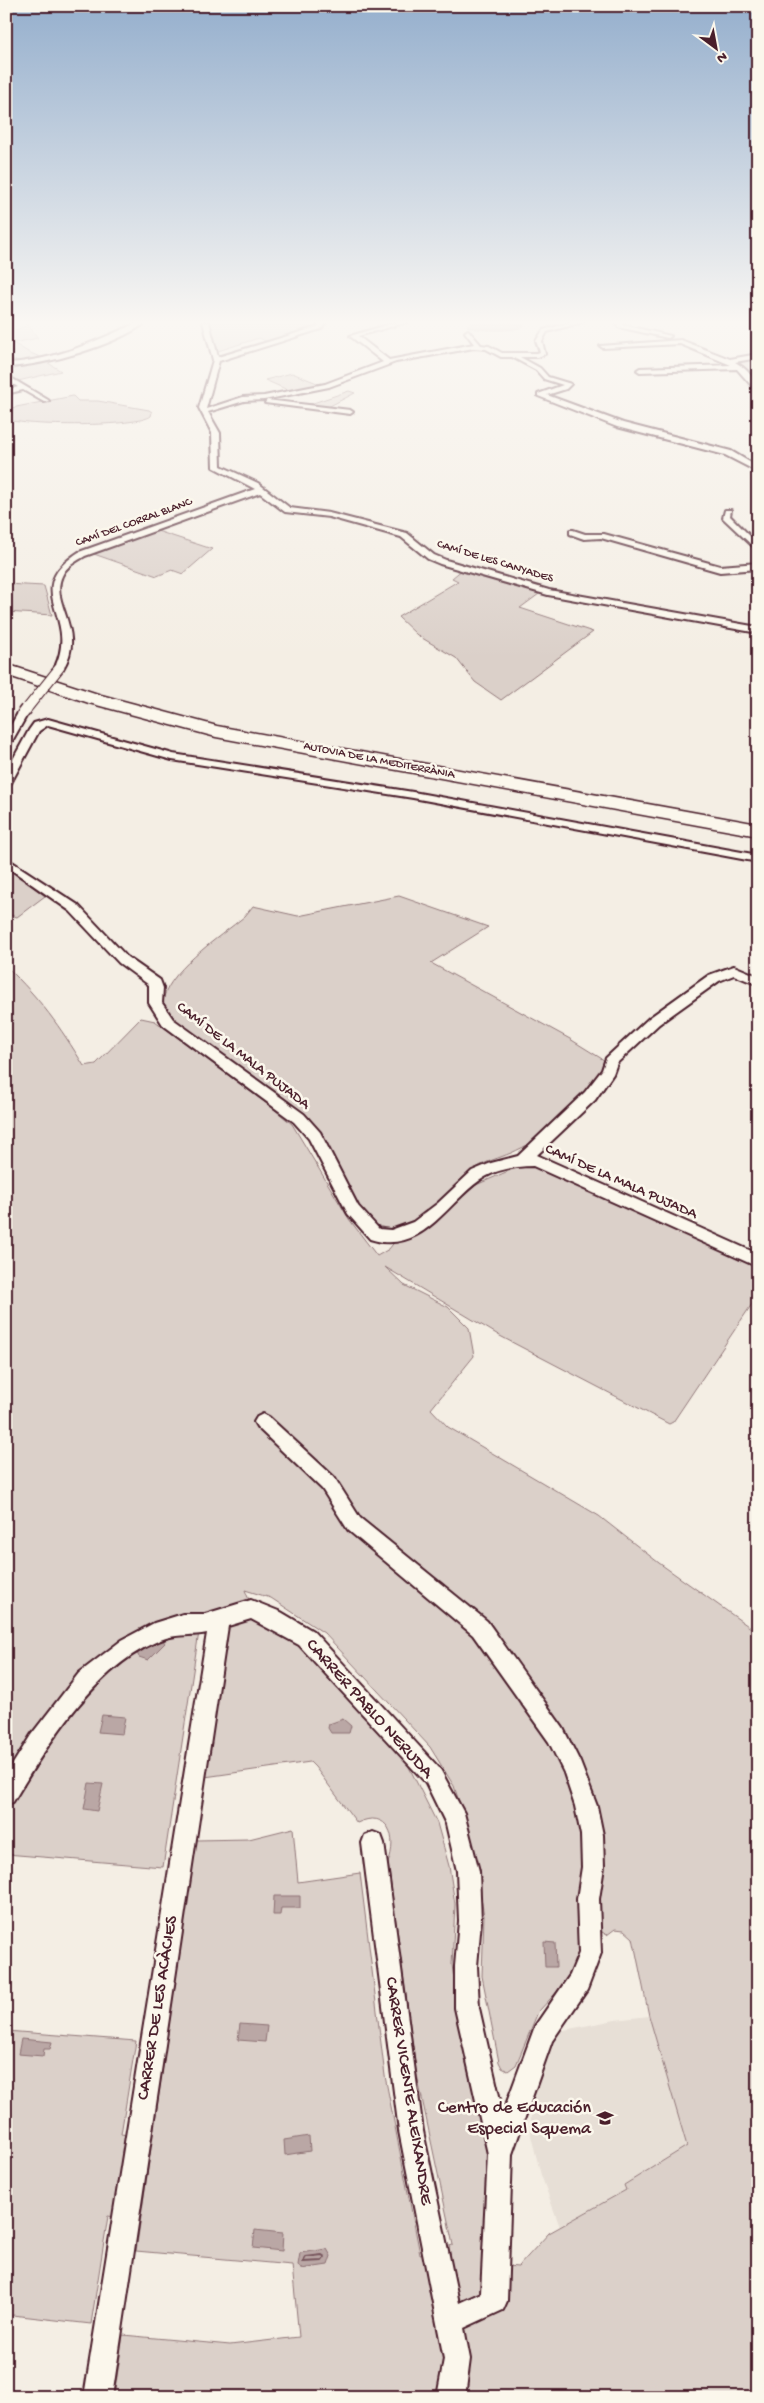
<svg xmlns="http://www.w3.org/2000/svg" width="764" height="2403" font-family="'Gochi Hand',sans-serif">
<rect width="100%" height="100%" fill="#f4eee4"/>
<filter id="ink" filterUnits="userSpaceOnUse"><feTurbulence type="fractalNoise" baseFrequency=".02" numOctaves="2"/><feDisplacementMap in="SourceGraphic" scale="10" xChannelSelector="R" yChannelSelector="G"/><feConvolveMatrix kernelMatrix="1 2 1 2 8 2 1 2 1" color-interpolation-filters="sRGB"/></filter>
<g filter="url(#ink)">
<!-- built -->
<path fill="#e7dfd6" d="M 649,2016 L 687,2146 L 624,2185 L 626,2190 L 560,2227 L 541,2175 L 531,2136 L 531,2100 L 559,2031 L 615,2020 Z"/>
<!-- green -->
<path fill="#dbd0c9" stroke="#92787a" d="M 209,322 L 320,322 L 316,327 L 268,342 L 259,338 L 218,351 Z
M 28,325 L 38,338 L 13,343 L 28,352 L 45,359 L 17,363 L 6,360 L 6,355 L 13,352 L 6,350 L 6,334 Z
M 750,358 L 758,361 L 758,388 L 733,362 Z
M 45,361 L 61,371 L 18,381 L 6,373 L 17,368 Z
M 292,373 L 322,385 L 290,391 L 265,380 Z
M 349,391 L 355,393 L 326,408 L 307,405 Z
M 73,396 L 78,401 L 98,401 L 149,410 L 152,412 L 151,416 C 138,427 24,427 6,419 L 6,409 Z
M 154,530 L 212,549 L 183,574 L 172,570 L 157,576 L 91,553 Z
M 463,569 L 543,591 L 520,608 L 593,632 L 501,700 L 475,682 L 456,658 L 417,635 L 398,617 L 458,581 L 452,578 Z
M 6,584 L 44,586 L 52,615 L 6,612 Z
M 6,867 L 45,896 L 17,917 L 6,914 Z
M 399,896 L 488,927 L 431,963 L 570,1039 L 607,1062 L 604,1071 C 589,1088 575,1111 557,1126 C 544,1137 526,1146 511,1153 C 499,1158 487,1161 476,1168 C 447,1186 410,1252 369,1220 C 343,1185 332,1140 299,1110 C 257,1072 199,1051 162,1007 C 163,973 220,937 245,916 L 253,906 L 298,916 Z
M 6,966 C 41,1000 59,1025 84,1066 L 96,1064 L 141,1018 L 155,1021 L 275,1110 L 292,1124 L 349,1219 L 377,1256 L 389,1249 L 396,1240 L 434,1219 L 476,1185 L 527,1163 L 758,1266 L 758,1295 L 673,1422 L 669,1424 L 500,1336 L 385,1267 L 404,1285 L 448,1307 L 469,1328 L 474,1356 L 431,1409 L 448,1427 L 599,1516 L 659,1563 L 758,1633 L 758,2397 L 114,2397 L 123,2335 L 230,2345 L 299,2337 L 292,2265 L 136,2251 L 196,1840 L 249,1839 L 293,1828 L 298,1882 L 360,1873 L 385,2076 L 420,2254 L 453,2245 L 416,2070 L 388,1863 C 398,1838 389,1808 357,1823 L 315,1767 L 310,1762 L 205,1777 L 226,1631 L 234,1620 L 247,1616 L 275,1629 L 301,1648 L 383,1737 L 408,1765 L 437,1823 L 449,1866 L 455,1904 L 452,1965 L 459,2016 L 465,2058 L 487,2150 L 490,2182 L 484,2264 L 518,2267 L 549,2233 L 626,2190 L 624,2185 L 687,2146 L 649,2016 L 633,1938 L 624,1930 L 615,1929 L 607,1935 L 580,1919 L 579,1956 L 576,1968 L 566,1982 L 538,2012 L 516,2065 L 508,2071 L 502,2068 L 499,2062 L 482,1976 L 484,1916 L 471,1838 L 454,1786 L 430,1747 L 324,1633 L 271,1598 L 245,1590 L 251,1605 L 199,1632 L 163,1867 L 6,1854 Z
M 6,2031 L 136,2041 L 121,2134 L 127,2135 L 114,2217 L 108,2216 L 91,2324 L 12,2315 L 6,2362 Z"/>
<!-- water -->
<path fill="#baa7a5" stroke="#8d7174" d="M 473,322 L 512,322 L 524,326 C 517,332 474,331 467,326 Z
M 162,1639 L 165,1643 L 148,1660 L 139,1657 L 137,1653 Z
M 102,1715 L 125,1717 L 122,1734 L 98,1732 Z
M 343,1719 L 351,1726 L 349,1733 L 331,1733 L 328,1728 L 329,1724 Z
M 89,1783 L 103,1784 L 97,1811 L 84,1809 Z
M 274,1896 L 300,1896 L 300,1908 L 281,1908 L 280,1915 L 273,1915 Z
M 544,1942 L 555,1943 L 556,1967 L 545,1967 Z
M 240,2024 L 267,2026 L 265,2042 L 238,2040 Z
M 21,2039 L 52,2042 L 50,2049 L 44,2049 L 43,2056 L 18,2054 Z
M 309,2136 L 310,2151 L 285,2155 L 284,2140 Z
M 255,2230 L 283,2233 L 282,2251 L 253,2248 Z
M 327,2249 L 331,2256 L 328,2265 L 301,2269 L 298,2265 L 300,2253 Z"/>
<g fill="none" stroke-linecap="round" stroke-linejoin="round">
<!-- shore -->
<path stroke="#77555c" stroke-width="2" d="M 322,2255 L 325,2257 L 322,2261 L 303,2262 L 306,2257 Z"/>
<!-- street casing -->
<g stroke="#4a1f2b" stroke-width="4">
<path id="street" d="M 139,322 L 147,322 C 113,346 48,365 6,367 L 6,363 C 54,361 96,341 139,322 Z
M 203,322 L 209,322 L 218,357 L 317,327 L 320,322 L 326,322 L 321,329 L 219,361 L 206,409 L 243,397 L 264,396 L 325,384 L 383,362 L 350,336 L 397,322 L 407,322 L 358,336 L 389,360 L 474,344 L 465,332 L 468,330 L 481,345 L 489,346 L 502,353 L 537,353 L 540,352 L 536,341 L 543,330 L 573,322 L 583,322 L 547,332 L 542,341 L 545,354 L 538,357 L 520,357 L 540,368 L 548,377 L 571,384 L 566,389 L 547,395 L 623,423 L 731,451 L 758,467 L 758,472 L 725,455 L 617,427 L 538,396 L 538,394 L 563,385 L 544,379 L 536,370 L 512,357 L 501,357 L 486,349 L 474,348 L 396,362 L 329,387 L 264,400 L 244,401 L 208,412 L 220,433 L 221,466 L 258,483 L 290,508 L 329,513 L 407,533 L 434,555 L 446,560 L 549,590 L 758,627 L 758,633 L 548,595 L 440,564 L 428,559 L 401,537 L 329,517 L 285,512 L 260,493 L 85,556 C 77,561 66,566 62,576 C 49,603 87,630 63,669 L 57,669 L 55,667 C 80,614 19,591 79,552 L 255,489 L 213,467 L 212,433 L 199,408 L 213,360 Z
M 616,322 L 622,322 L 623,325 L 671,336 L 668,338 L 618,327 Z
M 681,340 L 730,359 L 758,354 L 758,358 L 735,362 C 746,368 758,380 758,393 L 737,369 L 640,372 L 637,370 L 640,368 L 731,365 L 680,344 L 603,348 L 600,346 Z
M 6,375 L 48,400 L 49,401 L 44,402 L 23,390 L 6,394 L 6,390 L 18,387 L 6,380 Z
M 758,398 L 758,413 L 755,411 L 755,400 Z
M 267,400 L 350,410 L 353,412 L 350,414 L 265,403 Z
M 725,510 L 731,510 L 730,516 L 758,544 L 758,551 L 723,518 Z
M 573,530 L 585,534 L 604,534 L 720,566 L 758,563 L 758,569 L 720,572 L 601,538 L 584,539 L 570,534 L 570,530 Z
M 23,710 L 28,713 L 11,743 L 6,746 L 6,734 L 19,711 Z
M 48,719 L 173,754 L 413,792 L 758,855 L 758,862 L 413,798 L 172,760 L 48,725 L 39,731 L 11,783 L 6,786 L 6,772 L 29,730 L 34,723 Z
M 6,858 L 78,905 L 127,957 L 160,980 L 163,988 L 162,1003 L 173,1019 L 304,1114 L 320,1132 L 358,1206 L 379,1229 L 391,1230 L 413,1222 L 438,1203 L 472,1171 L 491,1163 L 518,1156 L 585,1092 L 602,1070 L 606,1058 L 649,1018 L 709,975 L 734,966 L 758,976 L 758,985 L 734,975 L 719,981 L 659,1024 L 617,1063 L 613,1074 L 595,1100 L 537,1155 L 758,1254 L 758,1267 L 533,1166 C 518,1166 499,1169 485,1177 C 449,1198 423,1257 370,1239 L 348,1214 L 309,1139 L 294,1122 L 163,1025 L 149,1003 L 149,985 L 119,963 L 70,911 L 6,866 Z
M 263,1414 L 269,1417 L 334,1477 L 360,1518 L 487,1621 L 563,1728 L 580,1762 L 597,1806 L 603,1835 L 604,1867 L 599,1899 L 601,1953 L 587,1990 L 552,2041 L 512,2154 L 507,2301 L 503,2310 L 464,2328 L 470,2359 L 465,2397 L 437,2397 L 444,2359 L 399,2131 L 362,1843 L 365,1835 L 373,1832 L 381,1835 L 384,1843 L 423,2131 L 459,2303 L 481,2293 L 488,2154 L 455,2008 L 455,1966 L 459,1921 L 457,1871 L 446,1824 L 426,1783 L 299,1645 L 251,1619 L 228,1626 L 112,2397 L 84,2397 L 207,1633 C 193,1636 180,1634 166,1638 C 98,1661 48,1744 13,1802 L 6,1805 L 6,1775 L 31,1735 L 79,1673 L 122,1640 L 154,1623 L 183,1614 L 205,1614 L 251,1600 L 281,1612 L 313,1631 L 440,1769 L 464,1813 L 479,1871 L 481,1921 L 477,1966 L 479,2008 L 503,2113 L 535,2026 L 570,1975 L 579,1953 L 577,1899 L 582,1867 L 581,1835 L 575,1806 L 564,1773 L 549,1742 L 473,1635 L 348,1530 L 322,1489 L 257,1427 L 254,1422 L 257,1417 Z"/>
</g>
<!-- highway casing -->
<g stroke="#4a1f2b" stroke-width="3">
<path id="highway" d="M 6,664 L 101,695 L 217,726 L 758,824 L 758,836 L 216,737 L 89,703 L 6,675 Z"/>
</g>
<!-- street -->
<use href="#street" fill="#fbf7ec" fill-rule="evenodd"/>
<!-- highway -->
<use href="#highway" fill="#fbf7ec" fill-rule="evenodd"/>
<!-- street-bridge-far1 casing -->
<g stroke="#4a1f2b" stroke-width="11" stroke-linecap="butt">
<path id="street-bridge-far1" d="M 25,711 L 60,667"/>
</g>
<!-- street-bridge casing -->
<g stroke="#4a1f2b" stroke-width="14" stroke-linecap="butt">
<path id="street-bridge" d="M 23,713 L 26,709"/>
</g>
<!-- street-bridge-far1 -->
<use href="#street-bridge-far1" stroke="#fbf7ec" stroke-width="9"/>
<!-- street-bridge -->
<use href="#street-bridge" stroke="#fbf7ec" stroke-width="11"/>
</g>
</g>
<!-- sky -->
<linearGradient id="sky" x2="0" y2="1"><stop stop-color="#95afcd"/><stop offset="0.49" stop-color="#faf7f3"/><stop offset="1" stop-color="#faf7f3" stop-opacity="0"/></linearGradient>
<rect width="764" height="658" fill="url(#sky)"/>
<!-- icons -->
<defs>
<g id="school-bare" transform="scale(1.35)"><path d="M0-5L7-2L0 1L-7-2ZM-4 1L0 2.5L4 1V4Q0 6-4 4Z" fill="#4a1f2b" stroke="#fbf7ec" stroke-width="2.5" paint-order="stroke"/></g>
</defs>
<g fill-rule="evenodd">
<use href="#school-bare" x="605" y="2118"/>
</g>
<g text-anchor="middle" dominant-baseline="central" stroke-width="5" stroke-linejoin="round" paint-order="stroke">
<!-- far-street labels -->
<g font-size="12" fill="#4a1f2b" stroke="#fbf7ec">
<text transform="translate(134 523) rotate(-20)">CAMÍ DEL CORRAL BLANC</text>
<text transform="translate(495 562) rotate(17)">CAMÍ DE LES CANYADES</text>
<text transform="translate(379 761) rotate(11)">AUTOVIA DE LA MEDITERRÀNIA</text>
</g>
<!-- street labels -->
<g font-size="15" fill="#4a1f2b" stroke="#fbf7ec">
<text transform="translate(243 1056) rotate(38)">CAMÍ DE LA MALA PUJADA</text>
<text transform="translate(621 1182) rotate(24)">CAMÍ DE LA MALA PUJADA</text>
</g>
<!-- near-street labels -->
<g font-size="18" fill="#4a1f2b" stroke="#fbf7ec">
<text transform="translate(369 1709) rotate(48)">CARRER PABLO NERUDA</text>
<text transform="translate(158 2008) rotate(-81)">CARRER DE LES ACÀCIES</text>
<text transform="translate(408 2091) rotate(81)">CARRER VICENTE ALEIXANDRE</text>
</g>
<!-- near-poi labels -->
<g font-size="18" fill="#4a1f2b" stroke="#fbf7ec" text-anchor="end">
<text x="591" y="2108">Centro de Educación<tspan x="591" dy="21">Especial Squema</tspan></text>
</g>
</g>
<!-- margin -->
<rect width="764" height="2403" fill="none" stroke="#fbf7ec" stroke-width="25"/>
<rect x="12" y="12" width="739" height="2378" fill="none" stroke="#4a1f2b" stroke-width="2" filter="url(#ink)"/>
<!-- north arrow -->
<g transform="translate(716 48) rotate(148)" stroke="#fbf7ec" stroke-width="4" paint-order="stroke">
<path d="M0-4L9 19L0 12L-9 19Z" fill="#4a1f2b"/>
<text y="-8" font-size="14" font-weight="bold" text-anchor="middle" fill="#4a1f2b">N</text>
</g>
</svg>
